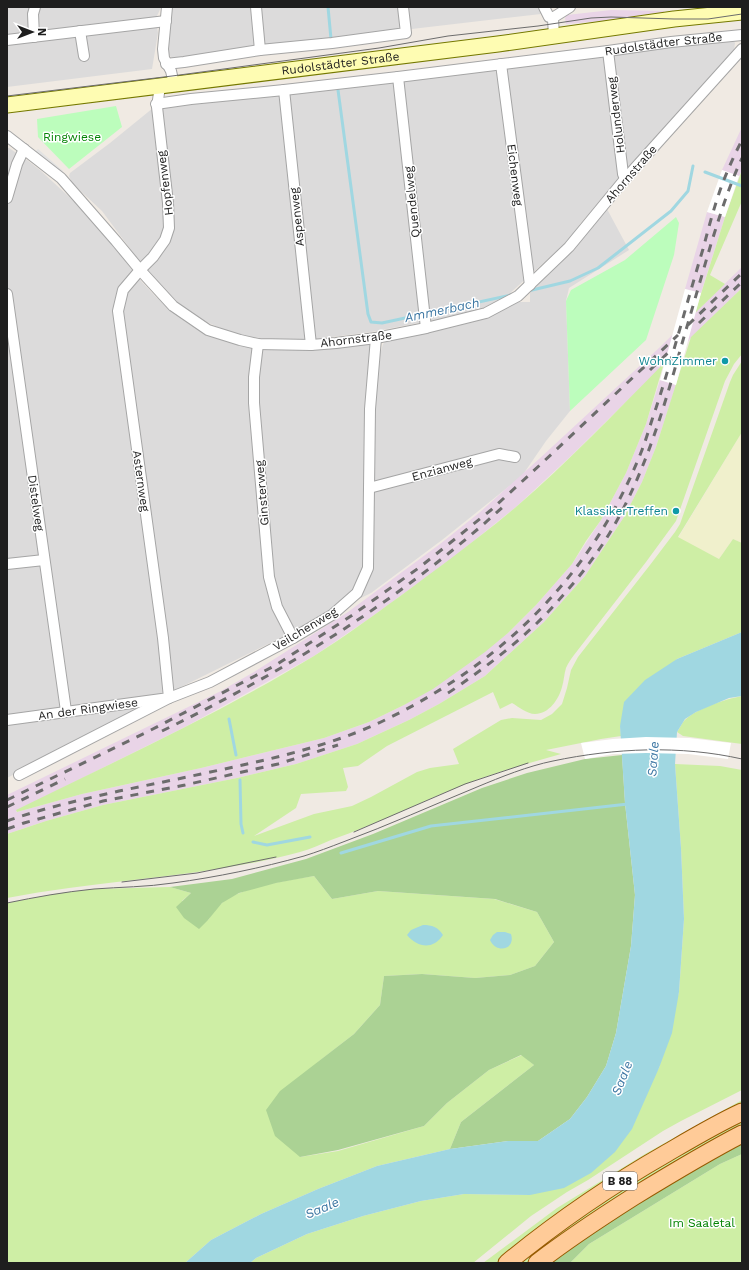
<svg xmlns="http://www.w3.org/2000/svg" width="749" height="1270" font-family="'Work Sans',sans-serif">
<rect width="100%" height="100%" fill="#f0eae3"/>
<!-- residential -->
<path fill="#dcdbdb" d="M 7,7 L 161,7 L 158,14 L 156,17 L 151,19 L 157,26 L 158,33 L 152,69 L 7,87 Z
M 171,7 L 540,7 L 541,14 L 369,34 L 177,60 L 172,58 L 168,54 L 167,46 Z
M 733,40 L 735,43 L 734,50 L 628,170 L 620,178 L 580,224 L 576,232 L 557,251 L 509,294 L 485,307 L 455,316 L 371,332 L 300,341 L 263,339 L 242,335 L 220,328 L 198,318 L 169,297 L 154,281 L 102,211 L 72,183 L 69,176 L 70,173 L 110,143 L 153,108 L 164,106 Z
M 7,148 L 9,148 L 27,160 L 41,171 L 78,205 L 105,235 L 142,282 L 155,296 L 179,317 L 205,332 L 270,349 L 294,350 L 318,348 L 371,343 L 372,350 L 381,351 L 383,344 L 385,342 L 519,302 L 530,302 L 530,293 L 581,240 L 607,209 L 629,250 L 569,288 L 566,301 L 570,411 L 546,441 L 522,476 L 442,540 L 371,593 L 177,689 L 7,778 Z"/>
<!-- industrial -->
<path fill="#e9d4e7" d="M 611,10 L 664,11 L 664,21 L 621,20 L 591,22 L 566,24 L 565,18 L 567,15 Z
M 742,127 L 742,170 L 739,176 L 722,170 Z
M 707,212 L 725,217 L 701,293 L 685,289 Z
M 742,267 L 742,288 L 572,455 L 516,507 L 450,560 L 370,618 L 314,656 L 185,727 L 16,811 L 17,812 L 82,794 L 201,768 L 324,738 L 369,722 L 404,705 L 508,633 L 536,605 L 572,564 L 601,520 L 626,473 L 646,424 L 660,380 L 676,385 L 656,447 L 642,482 L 624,517 L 585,576 L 544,622 L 485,676 L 439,704 L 409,720 L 357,744 L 296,764 L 237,778 L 103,805 L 46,821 L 7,834 L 7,795 L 219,692 L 254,672 L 348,612 L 440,544 L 479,513 L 539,459 L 659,348 Z"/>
<!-- farmland -->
<path fill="#f0f0cc" d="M 742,432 L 742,543 L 733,539 L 719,559 L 678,538 Z"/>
<!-- grass -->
<path fill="#ceeea5" d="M 742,170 L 742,201 L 710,275 L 725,284 L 695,313 L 725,217 Z
M 742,288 L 742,354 L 734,364 L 725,381 L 676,521 L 646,562 L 574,655 C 571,659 568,663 566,668 C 564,674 564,681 562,687 C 559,699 549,714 535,714 C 527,714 519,707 512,703 L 500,709 L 493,692 L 387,746 L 358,766 L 343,768 L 348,787 L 346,791 L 301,794 L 296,808 L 254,836 L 314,814 L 352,806 L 371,797 L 417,772 L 430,768 L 459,764 L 453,749 L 501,720 L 512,718 L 541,720 L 552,714 L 562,704 L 567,688 L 571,670 L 578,657 L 650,565 L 675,532 L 680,524 L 730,382 L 733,375 L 742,361 L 742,432 L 678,537 L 719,559 L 733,539 L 742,543 L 742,632 L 677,659 L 620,726 L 621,736 L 601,739 L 546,750 L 561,754 C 529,763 497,772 466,784 C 420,802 377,824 331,840 C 321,844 311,849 300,852 C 204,878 104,879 7,898 L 7,834 L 46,821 L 103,805 L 237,778 L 296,764 L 357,744 L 409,720 L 439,704 L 485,676 L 544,622 L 585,576 L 624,517 L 642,482 L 656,447 L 691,337 Z
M 664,363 L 646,424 L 626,473 L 601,520 L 586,541 L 572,564 L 536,605 L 508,633 L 485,652 L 433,689 L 404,705 L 369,722 L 324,738 L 201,768 L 82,794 L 17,812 L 16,810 C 116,761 218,714 314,656 C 343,638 371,617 399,597 C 438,568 478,539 516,507 C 568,462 616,412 664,363 Z
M 742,696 L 742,744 L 683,736 L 677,732 C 680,728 682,722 686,719 C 698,708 726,699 742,696 Z
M 675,764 L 720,766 L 742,770 L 742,1090 L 681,1121 L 663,1131 L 588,1180 L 567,1192 L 531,1216 L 473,1263 L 250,1263 L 256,1258 L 307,1234 L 363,1216 L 421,1201 L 464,1194 L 530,1195 L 654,1076 L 659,1068 L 679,992 L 684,919 L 681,848 Z
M 314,876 L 332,899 L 378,891 L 494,899 L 537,912 L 554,942 L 535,966 L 510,975 L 475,978 L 422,974 L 384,976 L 380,1005 L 354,1034 L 318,1062 L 300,1157 L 338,1151 L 424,1126 L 447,1103 L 489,1070 L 522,1055 L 534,1065 L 461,1122 L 450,1149 L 377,1166 L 318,1189 L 261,1214 L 211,1240 L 185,1263 L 7,1263 L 7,903 L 54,894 L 93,889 L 170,887 L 191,893 L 182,901 L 208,920 C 212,915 216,907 222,903 C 240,887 290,880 314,876 Z
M 742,1100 L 742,1107 L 499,1263 L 483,1263 L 557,1208 L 645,1154 Z
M 742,1121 L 742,1129 L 582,1223 L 527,1263 L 517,1263 L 617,1192 L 717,1133 Z
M 742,1154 L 742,1263 L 570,1263 L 589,1244 L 720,1164 Z"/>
<!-- forest -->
<path fill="#abd294" d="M 622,755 L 625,803 L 635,895 L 631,946 L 616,1033 L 606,1066 L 587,1097 L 570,1119 L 538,1141 L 508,1141 L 450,1149 L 461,1122 L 534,1065 L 521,1055 L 489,1070 L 447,1103 L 424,1126 L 338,1150 L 300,1157 L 275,1136 L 266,1110 L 280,1091 L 354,1034 L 380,1005 L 384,976 L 422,974 L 475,978 L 510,975 L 535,966 L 554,942 L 537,912 L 495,899 L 378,891 L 332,899 L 314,876 L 276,883 L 239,893 L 222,903 L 208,920 L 199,929 L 184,918 L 176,907 L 191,893 L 170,887 L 232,879 L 306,859 L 373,834 L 482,788 L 527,773 L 585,759 Z
M 742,1143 L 742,1154 L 720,1164 L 589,1244 L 570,1263 L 548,1263 L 597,1225 L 717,1154 Z"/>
<!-- park -->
<path fill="#bcfdbc" d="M 116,106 L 122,127 L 69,169 L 38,137 L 37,119 Z
M 676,217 L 679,223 L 674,255 L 646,340 L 570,411 L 566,301 L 571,290 L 625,260 Z"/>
<!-- parking -->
<path fill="#e2e2e2" d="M 38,149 L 63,171 L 60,174 L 35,152 Z"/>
<!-- water -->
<path fill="#a0d7e1" d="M 742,632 L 742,696 L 729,698 L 696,712 L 685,719 L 677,732 L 675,764 L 681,848 L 684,919 L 679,992 L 672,1033 L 659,1068 L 632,1129 L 615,1152 L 591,1173 L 564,1188 L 530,1195 L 464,1194 L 421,1201 L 363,1216 L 307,1234 L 256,1258 L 250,1263 L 185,1263 L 211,1240 L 261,1214 L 318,1189 L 377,1166 L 450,1149 L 508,1141 L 538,1141 L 570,1119 L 587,1097 L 606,1066 L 616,1033 L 631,946 L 635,895 L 625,803 L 620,726 L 624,702 L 645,680 L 677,659 Z
M 423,925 C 432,925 438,927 443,935 C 433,950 418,948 407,935 L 411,930 Z
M 497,932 L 505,932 L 511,934 C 516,950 496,954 490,940 L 493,935 Z"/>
<!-- pier -->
<path fill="#fff" d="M 722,170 L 739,176 L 725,217 L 707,212 Z
M 685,289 L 701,293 L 676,385 L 660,380 Z
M 646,737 L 689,738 L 731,743 L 728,759 L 688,754 L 646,753 L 613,754 L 585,759 L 581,743 L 613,739 Z"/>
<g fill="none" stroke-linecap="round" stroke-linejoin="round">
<!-- stream -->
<path stroke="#a0d7e1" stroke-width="3" d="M 328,7 L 331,39
M 338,90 L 368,314 L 371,322 L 382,323 L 511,295
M 705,172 L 742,186
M 528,291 L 570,281 L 598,268 L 671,211 L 688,191 L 693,166
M 229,719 L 236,755
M 240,780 L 241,824 L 243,833
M 253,842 L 267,845 L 310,837
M 341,853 L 431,826 L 628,804"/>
<!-- street casing -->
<g stroke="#a5a5a5" stroke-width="12">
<g id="street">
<path d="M 167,7 L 163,49 L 164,58 L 171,71 L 174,84"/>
<path d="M 256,7 L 260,50"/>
<path d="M 544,7 L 549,17 L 554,17"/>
<path d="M 80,31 L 84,56"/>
<path d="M 554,36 L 553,19 L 554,17 L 570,7"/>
<path d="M 34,37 L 33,14 L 35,7"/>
<path d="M 7,40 L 166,21"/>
<path d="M 608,51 L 623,174 L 625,179"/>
<path d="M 166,64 L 184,62 L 260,50 L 332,43 L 406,33 L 403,7"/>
<path d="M 501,64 L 530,285"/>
<path d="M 398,77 L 426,328"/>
<path d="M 284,90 L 311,345"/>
<path id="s1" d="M 156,104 L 191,99 L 284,90 L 398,77 L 608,51 L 671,42 L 742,35"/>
<path d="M 7,136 L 61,178 L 116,241 L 140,270 L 173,306 L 208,330 L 240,340 L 258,344 L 311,345 L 336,343 L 376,338 L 426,328 L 486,313 L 518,296 L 569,247 L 625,179 L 742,49"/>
<path d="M 7,198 L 17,164 L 24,149"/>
<path d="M 7,294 L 66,711"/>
<path d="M 258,344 L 254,377 L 254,403 L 269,577 L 277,607 L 293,638"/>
<path d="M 369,488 L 499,454 L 515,457"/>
<path d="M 7,564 L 44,560"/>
<path d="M 7,720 L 169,698 L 163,638 L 118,311 L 123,290 L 140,270 L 153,257 L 165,240 L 169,228 L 168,203 L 157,107 L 159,93 L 159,86"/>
<path d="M 19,775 L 169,698 L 210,682 L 293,638 L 332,615 L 357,593 L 368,568 L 370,409 L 376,338"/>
</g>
</g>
<!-- secondary casing -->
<g stroke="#757900" stroke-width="17">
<g id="secondary">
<path id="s2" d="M 7,105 L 498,44 L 674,19 L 742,12"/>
</g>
</g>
<!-- primary casing -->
<g stroke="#975a00" stroke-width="19">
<path id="primary" d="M 507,1263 C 557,1222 611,1185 667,1153 C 691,1139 716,1124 742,1112
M 537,1263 C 568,1239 600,1218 633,1197 C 669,1175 705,1153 742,1134"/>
</g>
<!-- street -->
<use href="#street" stroke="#fff" stroke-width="10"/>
<!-- secondary -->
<use href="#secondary" stroke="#fefcb2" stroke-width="15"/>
<!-- primary -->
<use href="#primary" stroke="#ffcb98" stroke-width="17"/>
<!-- tram -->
<path stroke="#6c6c6c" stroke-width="1" d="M 7,96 L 172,76 L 379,48 L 448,36 L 538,26 L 591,18 L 611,17 L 674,19 L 708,19 L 742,14
M 354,832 L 465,784 L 528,763
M 122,882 L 197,873 L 276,857
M 7,903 C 36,897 64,892 94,889 C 120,887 147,887 173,883 C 217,877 261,868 304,856 C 317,852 330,847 343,842 C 389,825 433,805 477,787 C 501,777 528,766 553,761 C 615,748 680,745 742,759"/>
<!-- rail -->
<path stroke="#6c6c6c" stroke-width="3" stroke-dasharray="8 8" stroke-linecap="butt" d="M 699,323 L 742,282
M 688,325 L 742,273
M 650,370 L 671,350
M 448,693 C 456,688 464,682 471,677 C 499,657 525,636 548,612 C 573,585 597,556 615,524 C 646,469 664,408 681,347 C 691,313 701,278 711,244 C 720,215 729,186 742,158
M 162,731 C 286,671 405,597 506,504
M 7,800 L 149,731 L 276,665 L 351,616 L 420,567 L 491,510 L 541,464 L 678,335
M 7,807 L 65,779
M 7,821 C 43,808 81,800 119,791 C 168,781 217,771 265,760 C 306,750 348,738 385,720 C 503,663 594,573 642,450 C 647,437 651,422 656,408 C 673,356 687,302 703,249 C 710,223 717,195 728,170 C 732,160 737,150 742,140
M 7,829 L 24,823 L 103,801 L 185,785 L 278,764 L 338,745"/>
</g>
<!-- markers -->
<g fill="#0f9aa8" stroke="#fff" stroke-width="1.5">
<circle cx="725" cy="361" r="4"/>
<circle cx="676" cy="511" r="4"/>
</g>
<g text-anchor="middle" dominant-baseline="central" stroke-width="3" stroke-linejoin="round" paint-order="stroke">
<!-- shield labels -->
<rect fill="#fff" stroke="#626262" stroke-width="1" x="603" y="1172" width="34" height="18" rx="3"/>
<g font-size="11" font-weight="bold" fill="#1e1e1e">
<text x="620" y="1181">B 88</text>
</g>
<!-- street labels -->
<g font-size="12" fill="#1e1e1e" stroke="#fff">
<text stroke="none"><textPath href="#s1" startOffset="511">Rudolstädter Straße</textPath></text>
<text stroke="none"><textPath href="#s2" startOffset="336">Rudolstädter Straße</textPath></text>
<text transform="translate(616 115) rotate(-97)">Holunderweg</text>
<text transform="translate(631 174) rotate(-49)">Ahornstraße</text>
<text transform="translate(515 175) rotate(83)">Eichenweg</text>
<text transform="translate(165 183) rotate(-97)">Hopfenweg</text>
<text transform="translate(412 202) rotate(-96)">Quendelweg</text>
<text transform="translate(297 217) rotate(-96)">Aspenweg</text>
<text transform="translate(356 339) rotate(-7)">Ahornstraße</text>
<text transform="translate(442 469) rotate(-15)">Enzianweg</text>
<text transform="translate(141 481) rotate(82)">Asternweg</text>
<text transform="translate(262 493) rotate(-95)">Ginsterweg</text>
<text transform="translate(36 503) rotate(82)">Distelweg</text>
<text transform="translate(305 629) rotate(-31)">Veilchenweg</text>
<text transform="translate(88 709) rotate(-8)">An der Ringwiese</text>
</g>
<!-- park labels -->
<g font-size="12" fill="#038404" stroke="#fff">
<text x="72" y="137">Ringwiese</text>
<text x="702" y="1223">Im Saaletal</text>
</g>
<!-- culture labels -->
<g font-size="12" fill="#0d838f" stroke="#fff" text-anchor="end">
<text x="717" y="361">WohnZimmer</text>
<text x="668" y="511">KlassikerTreffen</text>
</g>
<!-- water labels -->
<g font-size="13" font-style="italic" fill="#3e78a4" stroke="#fff">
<text transform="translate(442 310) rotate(-12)">Ammerbach</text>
<text transform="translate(653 759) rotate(-86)">Saale</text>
<text transform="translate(622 1078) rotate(-68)">Saale</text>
<text transform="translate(322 1208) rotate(-23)">Saale</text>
</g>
</g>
<!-- border -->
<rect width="749" height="1270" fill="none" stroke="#1e1e1e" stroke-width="16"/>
<!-- north arrow -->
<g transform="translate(32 32) rotate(90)" stroke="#ffffff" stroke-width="3" paint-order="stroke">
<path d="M0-3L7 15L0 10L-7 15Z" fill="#1e1e1e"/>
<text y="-6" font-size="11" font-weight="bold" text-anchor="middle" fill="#1e1e1e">N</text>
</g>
</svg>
